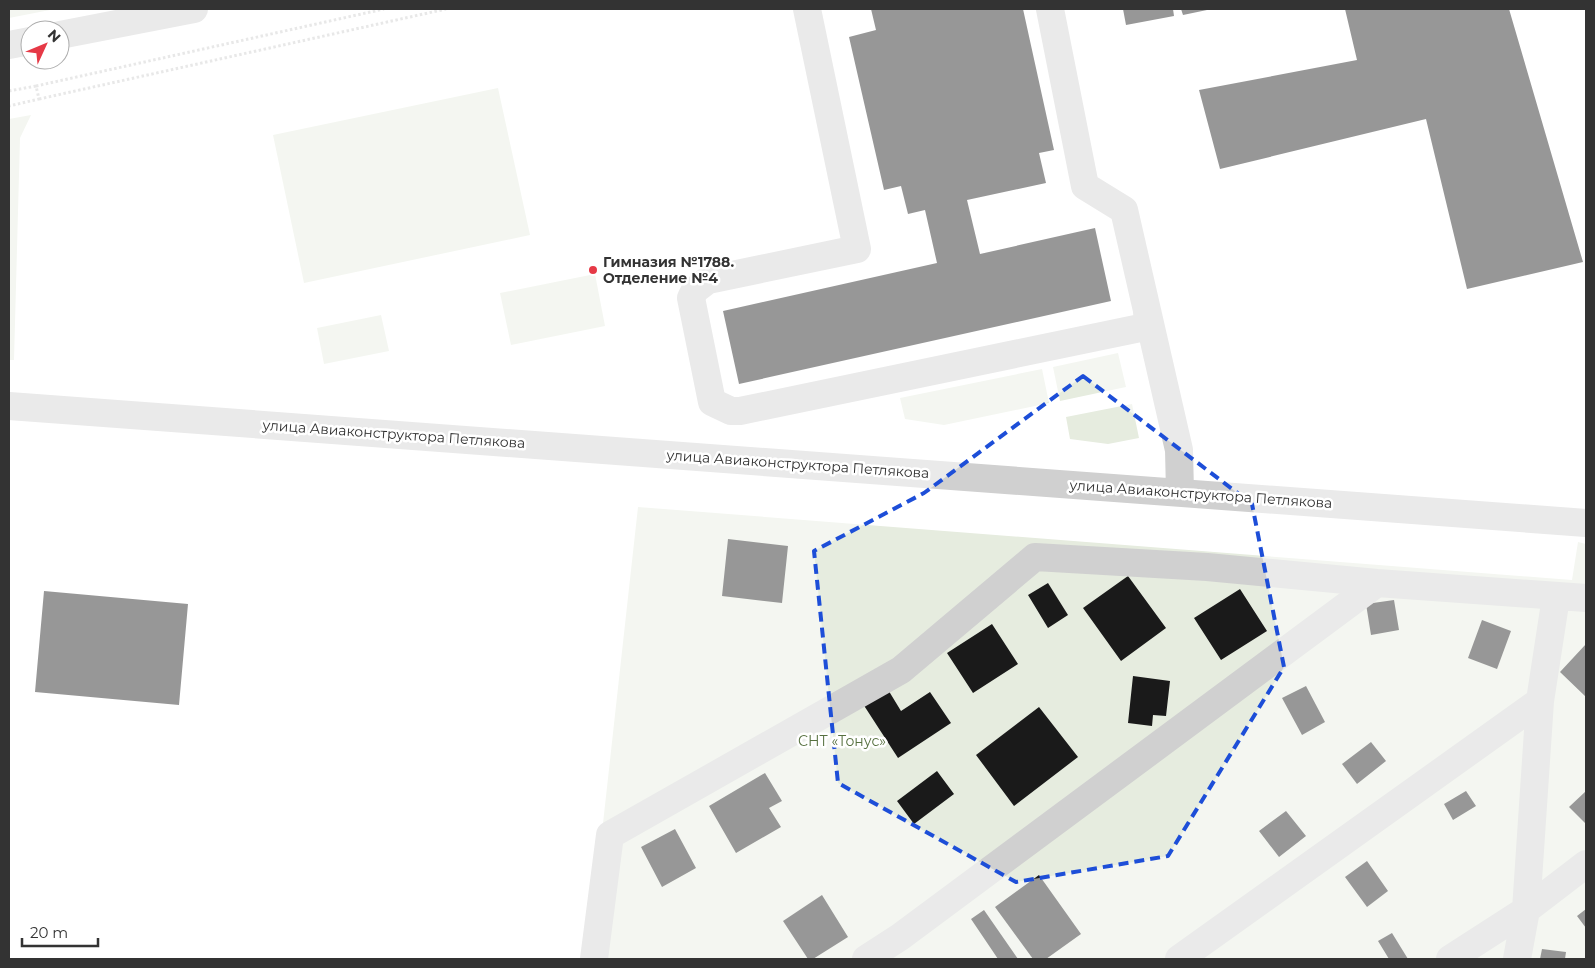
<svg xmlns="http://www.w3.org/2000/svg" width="1595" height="968" font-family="Montserrat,sans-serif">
<rect width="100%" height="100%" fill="#fff"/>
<!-- green -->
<path fill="#e6ecdf" d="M 9,9 L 55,9 L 9,18 Z
M 498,88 L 530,235 L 304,283 L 273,135 Z
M 31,115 L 20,138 L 14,360 L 9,360 L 9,119 Z
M 595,274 L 605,326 L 511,345 L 500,293 Z
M 381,315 L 389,351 L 324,364 L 317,328 Z
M 1118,353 L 1126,387 L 1060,401 L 1053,367 Z
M 1042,369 L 1049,403 L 944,425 L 905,419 L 900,398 Z
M 1132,404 L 1139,438 L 1108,444 L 1070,439 L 1066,417 Z
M 638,507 L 1572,580 L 1578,542 L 1586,544 L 1586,959 L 588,959 Z"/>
<!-- building -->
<path fill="#1a1a1a" d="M 871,9 L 1023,9 L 1054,150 L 1039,153 L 1046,183 L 967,200 L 980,254 L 1095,228 L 1111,301 L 739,384 L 723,311 L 937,263 L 925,210 L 908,214 L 901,186 L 884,190 L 849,37 L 876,30 Z
M 1123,9 L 1173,9 L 1174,16 L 1126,25 Z
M 1181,9 L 1206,9 L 1207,10 L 1183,15 Z
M 1345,9 L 1509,9 L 1583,262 L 1467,289 L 1426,119 L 1220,169 L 1199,90 L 1357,60 Z
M 728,539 L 788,546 L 782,603 L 722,596 Z
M 1128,576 L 1166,628 L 1121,661 L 1083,608 Z
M 1048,583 L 1068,615 L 1048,628 L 1028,595 Z
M 1240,589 L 1267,631 L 1221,660 L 1194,618 Z
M 44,591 L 188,604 L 179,705 L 35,692 Z
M 1394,600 L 1399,630 L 1371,635 L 1366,604 Z
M 1482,620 L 1511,631 L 1497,669 L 1468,658 Z
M 992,624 L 1018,664 L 973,693 L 947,653 Z
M 1586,644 L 1586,697 L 1560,672 Z
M 1133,676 L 1170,681 L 1166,716 L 1153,715 L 1152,726 L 1128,723 Z
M 1306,686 L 1325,722 L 1302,735 L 1282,698 Z
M 887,688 L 901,711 L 930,692 L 951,723 L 898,758 L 863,704 Z
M 1039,707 L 1078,757 L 1014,806 L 976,755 Z
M 1371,742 L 1386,761 L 1357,784 L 1342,764 Z
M 937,771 L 954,794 L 914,824 L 897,801 Z
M 765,773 L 782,801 L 769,808 L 781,827 L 736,853 L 709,806 Z
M 1466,791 L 1476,806 L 1453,820 L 1444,804 Z
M 1586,791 L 1586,824 L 1569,807 Z
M 1286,811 L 1306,836 L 1279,857 L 1259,831 Z
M 675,829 L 696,868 L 662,887 L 641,847 Z
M 1367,861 L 1388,891 L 1367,907 L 1345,877 Z
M 1039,875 L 1081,934 L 1046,959 L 1033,959 L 995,907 Z
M 822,895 L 848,937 L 813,959 L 808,959 L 783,921 Z
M 1586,909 L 1586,928 L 1577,916 Z
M 984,910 L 1018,959 L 998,959 L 971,919 Z
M 1392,933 L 1408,959 L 1389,959 L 1378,941 Z
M 1542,949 L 1566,952 L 1565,959 L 1540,959 Z"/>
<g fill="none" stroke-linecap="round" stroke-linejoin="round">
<!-- path -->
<path stroke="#cdcdcd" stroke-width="3" stroke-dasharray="2.5 2.5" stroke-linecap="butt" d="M 36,86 L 384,9
M 9,91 L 36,86 L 39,99 L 9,106
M 39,99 L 446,9"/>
<!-- minor -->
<path stroke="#d0d0d0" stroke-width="28" d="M 807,9 L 857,249 L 708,280 L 695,290 L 691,298 L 712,402 L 731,411 L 740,411 L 1150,326 L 1147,312
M 1050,9 L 1085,186 L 1124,210 L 1179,450 L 1180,492
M 60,35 L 194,9
M 9,45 L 30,41
M 9,406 L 1586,523
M 594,959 L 610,835 L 901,670 L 1035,557 L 1207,567 L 1377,583 L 1586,598
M 866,959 L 900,937 L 1377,583
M 1179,959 L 1540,701
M 1450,959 L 1526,910 L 1586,864
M 1517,959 L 1526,910 L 1540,701 L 1556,597"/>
</g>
<!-- marked area -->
<path d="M0 0H1595V968H0ZM 1083,376 L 1252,504 L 1284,667 L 1168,856 L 1016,882 L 838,783 L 814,551 L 924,493 Z" fill="#fff" fill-opacity=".55" fill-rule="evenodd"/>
<path fill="none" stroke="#1d4ed8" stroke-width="4" stroke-dasharray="10 6" stroke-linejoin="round" d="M 1083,376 L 1252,504 L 1284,667 L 1168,856 L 1016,882 L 838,783 L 814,551 L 924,493 Z"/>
<!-- markers -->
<circle fill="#e63946" stroke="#fff" stroke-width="2" cx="593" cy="270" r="5"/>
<g text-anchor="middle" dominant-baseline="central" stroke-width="5" stroke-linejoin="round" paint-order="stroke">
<!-- poi labels -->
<g font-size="14" font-weight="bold" fill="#333" stroke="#fff" text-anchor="start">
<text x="603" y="262">Гимназия №1788.<tspan x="603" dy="16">Отделение №4</tspan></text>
</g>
<!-- street labels -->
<g font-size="14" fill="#333" stroke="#fff">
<text transform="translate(394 434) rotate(4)">улица Авиаконструктора Петлякова</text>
<text transform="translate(798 464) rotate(4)">улица Авиаконструктора Петлякова</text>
<text transform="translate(1201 494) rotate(4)">улица Авиаконструктора Петлякова</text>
</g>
<!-- park labels -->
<g font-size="14" fill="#56703f" stroke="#fff">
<text x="842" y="741">СНТ «Тонус»</text>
</g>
</g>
<!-- border -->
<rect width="1595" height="968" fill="none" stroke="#333333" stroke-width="20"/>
<!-- north arrow -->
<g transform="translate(45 45) rotate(46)"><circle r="24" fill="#ffffff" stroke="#adadad"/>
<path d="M0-4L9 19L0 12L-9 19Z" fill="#e63946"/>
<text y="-8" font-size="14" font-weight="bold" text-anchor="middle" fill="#333333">N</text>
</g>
<!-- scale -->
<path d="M22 938v8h76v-8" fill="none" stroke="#333333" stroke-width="2.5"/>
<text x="30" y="938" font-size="15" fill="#333333" stroke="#ffffff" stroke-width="4" paint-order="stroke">20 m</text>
</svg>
